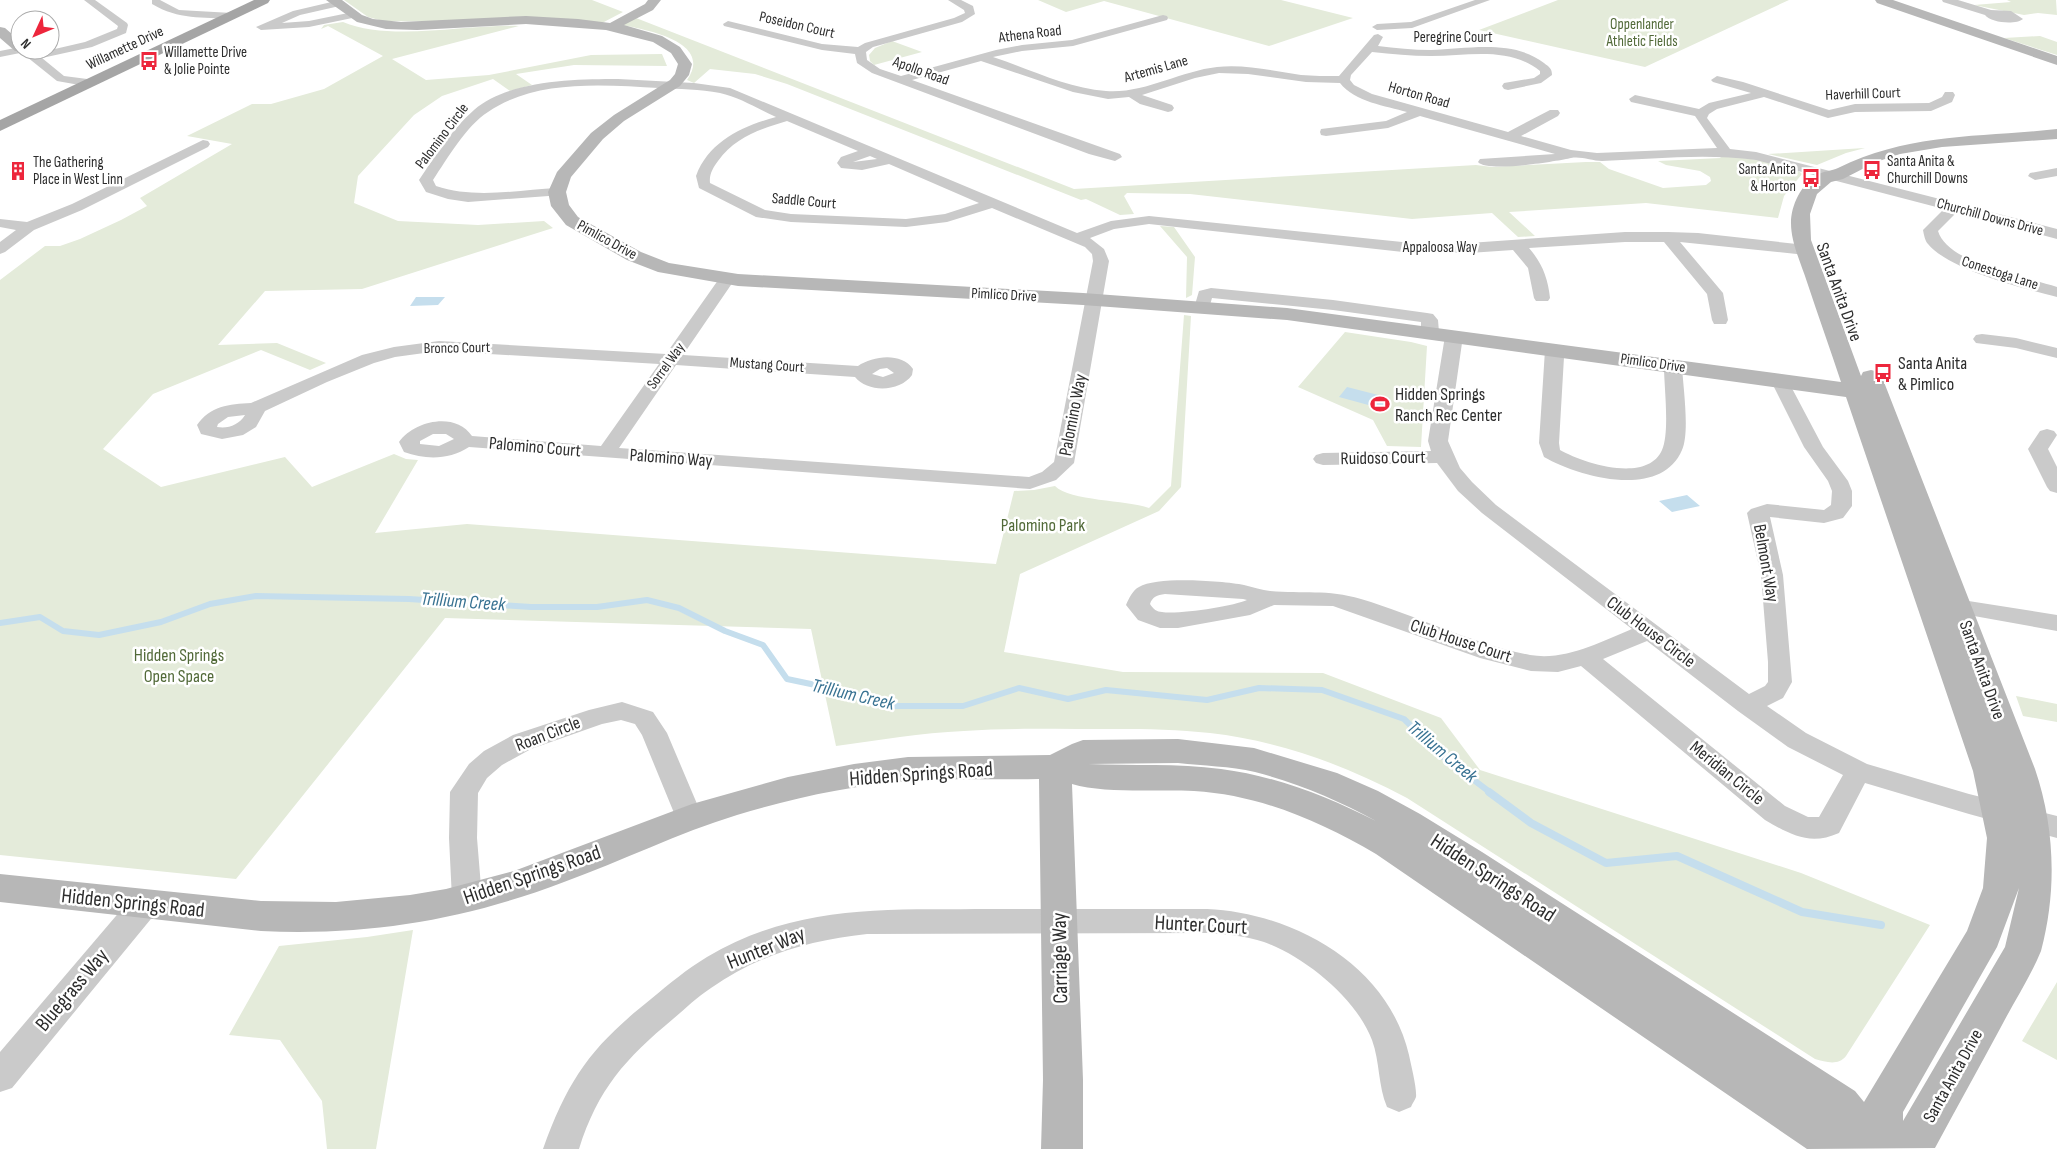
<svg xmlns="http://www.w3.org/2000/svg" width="2057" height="1149" font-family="'Sofia Sans Condensed',sans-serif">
<rect width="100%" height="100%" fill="#fff"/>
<!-- green -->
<path fill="#e4ebda" d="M 344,0 L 592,0 L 623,12 L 602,23 L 383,21 L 368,17 Z
M 1038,0 L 1281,0 L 1353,18 L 1269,46 L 1104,1 L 1066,12 Z
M 1558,0 L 1789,0 L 1645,67 L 1479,30 Z
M 2007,0 L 2056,0 L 2057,15 L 2038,13 L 2024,15 L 1974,5 L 2011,2 Z
M 636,18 L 1074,189 L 1476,165 L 1492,167 L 1586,162 L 1600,162 L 1609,169 L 1663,188 L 1706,185 L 1711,181 L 1710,177 L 1700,171 L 1666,165 L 1658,161 L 1721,158 L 1718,155 C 1735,157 1792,162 1802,174 L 1784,196 L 1778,218 L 1646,203 L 1509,212 L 1535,236 L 1518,237 L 1492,213 L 1412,219 L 1190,194 L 1127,193 L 1124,196 L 1134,214 L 1120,215 L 1086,199 L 1081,200 L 787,84 L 755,74 L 710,69 L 694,83 L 687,80 C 714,42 647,30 622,25 Z
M 343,22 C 390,42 467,24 519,26 L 392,59 L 426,80 L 489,75 L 591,55 L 662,54 L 667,66 L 574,65 L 516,74 L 532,85 L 510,91 L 493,79 L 442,96 L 414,115 L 358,176 L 354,203 L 398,221 L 478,225 L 544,221 L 553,228 L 362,289 L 265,291 L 218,345 L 277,343 L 326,363 L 310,370 L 261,350 L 153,394 L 103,449 L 161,487 L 285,457 L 312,487 L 394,454 L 406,459 L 418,460 L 375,533 L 467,524 L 996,564 L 1014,491 L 1034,490 L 1055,486 C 1070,501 1126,500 1149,508 L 1171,486 L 1184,315 L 1191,316 L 1181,487 L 1159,511 L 1020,574 L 1004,652 L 1123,672 L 1323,673 L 1441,718 L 1480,770 L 1801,873 L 1930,925 L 1846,1056 C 1838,1066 1826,1062 1815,1059 L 1407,798 C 1345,765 1280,741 1210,733 C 1167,728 1122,729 1078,729 C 1040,729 1002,728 964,731 C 921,733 879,740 836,746 L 811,629 L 445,618 L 236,879 L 0,855 L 0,280 L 45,246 L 60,246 L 80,239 L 121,220 L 147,206 L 140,198 L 232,144 L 187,136 L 252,104 L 271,104 L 324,89 L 383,56 L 328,26 L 321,29 L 324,25 Z
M 2040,36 L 2057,42 L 2057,55 L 2004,38 Z
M 892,41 L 922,52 L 874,65 L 870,61 L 869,55 L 875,48 Z
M 1864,148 L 1865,148 L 1846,153 L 1817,165 L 1768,154 Z
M 1160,226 L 1174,227 L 1195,257 L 1192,295 L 1186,298 L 1187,257 Z
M 1345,332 L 1411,342 L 1427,346 L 1421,447 L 1387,446 L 1373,420 L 1298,387 Z
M 2016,696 L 2057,704 L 2057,722 L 2023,716 Z
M 413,930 L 376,1149 L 327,1149 L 322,1101 L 280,1040 L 229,1035 L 279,946 L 367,937 Z
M 2057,982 L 2057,1060 L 2022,1041 Z"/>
<!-- water -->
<path fill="#c5deed" d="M 416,297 L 445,297 L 438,305 L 410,306 Z
M 1347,387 L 1390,398 L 1383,409 L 1339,397 Z
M 1687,495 L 1700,506 L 1672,512 L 1659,501 Z"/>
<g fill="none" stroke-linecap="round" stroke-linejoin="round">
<!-- stream-far1 -->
<path stroke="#c5deed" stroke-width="6" d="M 0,623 L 40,617 L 63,631 L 99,635 L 161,622 L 210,604 L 256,596 L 409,599 L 531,607 L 597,607 L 647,600 L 679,608 L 725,631 L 763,645 L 787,679 L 830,688 L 891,706 L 963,706 L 1019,688 L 1068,699 L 1106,690 L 1207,700 L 1259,688 L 1322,690 L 1404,719 L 1442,756 L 1491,793"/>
<!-- stream -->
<path stroke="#c5deed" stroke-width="8" d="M 1489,792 L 1531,823 L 1606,863 L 1677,856 L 1802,912 L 1881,925"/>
<!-- street -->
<path fill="#cacaca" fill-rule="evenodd" d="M 84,0 L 95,0 L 127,23 L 128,25 L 126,33 L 92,47 L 42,58 L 64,76 L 95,80 L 97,83 L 91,87 L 57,81 L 27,57 L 29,55 L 85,42 L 117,29 L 118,26 Z
M 152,0 L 160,0 L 179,10 L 232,13 L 237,16 L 232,19 C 202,17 179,20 152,4 Z
M 340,0 L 345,3 L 344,5 L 300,15 L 282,23 L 309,21 L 353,12 L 357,13 L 358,15 L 357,17 L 309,27 L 261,30 L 256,27 L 293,11 Z
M 948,0 L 961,0 L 973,6 L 975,14 L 962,22 L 873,47 L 866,52 L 867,60 L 880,69 L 901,76 L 996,50 L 1022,45 L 1072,40 L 1163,15 L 1167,16 L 1168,18 L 1167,20 L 1073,46 L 1022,51 L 993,57 C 1030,69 1067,88 1106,91 C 1144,94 1180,71 1217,67 C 1245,64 1273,71 1301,75 C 1313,76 1326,76 1339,76 L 1374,35 L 1378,34 L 1383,37 L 1378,46 C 1395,48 1413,50 1431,50 C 1467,49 1513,39 1544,63 C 1549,67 1552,68 1552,75 L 1541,83 L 1508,90 L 1504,89 L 1502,86 L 1504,83 L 1534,78 L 1540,74 L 1540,71 C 1509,46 1468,56 1431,56 C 1411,56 1392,54 1372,52 L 1351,75 L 1350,80 L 1354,85 L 1372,94 L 1508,132 L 1550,110 L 1558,110 L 1560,113 L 1558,116 L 1521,136 L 1571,150 L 1597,153 L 1717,148 L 1695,116 L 1631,102 L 1629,99 L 1635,95 L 1699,109 L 1709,103 L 1751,93 L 1713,82 L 1711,80 L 1717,76 L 1743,82 L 1829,110 L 1855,104 L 1929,103 L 1942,97 L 1945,92 L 1953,92 L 1955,95 L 1952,102 L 1931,111 L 1855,112 L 1828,118 L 1764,97 L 1717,109 L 1709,114 L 1707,118 L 1730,149 L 1756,152 L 2057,229 L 2057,239 L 1957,212 L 1938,231 C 1948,264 2026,277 2057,287 L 2057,297 C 2023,288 1951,271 1928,244 C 1925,241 1924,235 1923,230 L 1944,209 L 1756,160 C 1705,153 1653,159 1602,161 C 1592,161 1581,156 1571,158 C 1558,161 1487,173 1478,162 L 1480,159 L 1555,154 L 1420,116 L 1388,128 L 1326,136 L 1321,135 L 1320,132 L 1321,129 L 1386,121 L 1407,112 C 1386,106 1355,102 1340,83 L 1306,82 L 1248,74 L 1219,73 L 1195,78 L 1142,95 L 1172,105 L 1174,108 L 1172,111 L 1168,112 L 1140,104 L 1129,97 L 1108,99 L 1073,92 L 981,61 L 912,80 L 1120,154 L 1122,157 L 1115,161 L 1089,154 L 872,73 L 857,63 L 855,54 L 822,50 L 724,26 L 723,24 L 728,21 L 822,44 L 858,47 L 865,43 L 954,18 L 965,13 L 964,10 Z
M 1475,0 L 1490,0 L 1412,28 L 1377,30 L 1372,27 L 1377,24 L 1411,22 Z
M 1942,0 L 1958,0 L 1991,10 L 2011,11 L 2023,19 C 2016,25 1991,23 1985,15 L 1943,2 Z
M 20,47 L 20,50 L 27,50 L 25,52 L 0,57 L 0,51 Z
M 618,79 L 694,83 L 730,88 L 1077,233 L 1111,221 L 1149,216 L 1412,243 L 1469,243 L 1625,232 L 1668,232 L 1698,233 L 1806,245 L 1811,247 L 1814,250 L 1811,253 L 1806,255 L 1680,242 L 1723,293 L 1728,320 L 1726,324 L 1714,324 L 1712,320 L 1707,294 L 1664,242 L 1625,242 L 1529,248 C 1542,263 1548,278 1550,298 L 1548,301 L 1536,301 L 1534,298 L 1528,268 L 1513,250 L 1469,253 L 1412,253 L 1149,224 L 1114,229 L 1090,238 L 1104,249 L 1109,261 L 1074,463 L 1056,480 L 1030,489 L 469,447 C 449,460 426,460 404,452 L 399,442 C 414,421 455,411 472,436 L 601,446 L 659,364 L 439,351 L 395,357 L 374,363 L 327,382 L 265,411 L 256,427 L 243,435 L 222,439 L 201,434 L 197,425 C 210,406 229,404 251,403 L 362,355 L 394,347 L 439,341 L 666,354 L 721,276 L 733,276 L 735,279 L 683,355 L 858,366 C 873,356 901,352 913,369 L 912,375 C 900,392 868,393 855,377 L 676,365 L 619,448 L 1029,477 L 1042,472 L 1054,462 L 1093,261 L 1092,254 L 1085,247 L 992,208 L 947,222 L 906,227 L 791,222 L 756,217 L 699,188 L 696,176 C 709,141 743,126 776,117 C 758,109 739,97 720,93 C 700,89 679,89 659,88 C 603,85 536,79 488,112 C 466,126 447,159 433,180 L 436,186 C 474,199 518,190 557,188 L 562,189 L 564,192 L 562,195 L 468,202 L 448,199 L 426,192 L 419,180 C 435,156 452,129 474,110 C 509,80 574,79 618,79 ZM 787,121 L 858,151 L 841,157 L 837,163 L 841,168 L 862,170 L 889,164 L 979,203 L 945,214 L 906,219 L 791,214 L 765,210 L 710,183 C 709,174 713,168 718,161 C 735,137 760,129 787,121 ZM 870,156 L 877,159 L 853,162 ZM 887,368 L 894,373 L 883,377 L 872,374 L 880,369 ZM 245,415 C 239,425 228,429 217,427 L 218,424 L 228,417 ZM 433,434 L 446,434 L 454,439 L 439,446 L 420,444 L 420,441 Z
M 203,140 L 208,141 L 210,144 L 208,147 L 82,210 L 34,230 L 5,252 L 0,254 L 0,242 L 16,230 L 0,227 L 0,219 L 27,222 L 72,204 Z
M 2057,168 L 2057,176 L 2035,180 L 2028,176 L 2030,173 Z
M 1211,288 L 1333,300 L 1427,313 L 1433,314 L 1438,320 L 1439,332 L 1436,336 L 1430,337 L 1424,336 L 1421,332 L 1421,322 L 1333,310 L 1212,298 L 1208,312 L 1196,312 L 1194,308 L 1199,291 Z
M 1454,331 L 1460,332 L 1463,336 L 1448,441 L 1460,468 L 1472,482 L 1496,505 L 1749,694 L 1765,686 L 1768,682 L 1768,662 L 1761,575 L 1747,513 L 1751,509 L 1767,504 L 1824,510 L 1831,505 L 1832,491 L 1828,481 L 1804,447 L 1771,381 L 1774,377 L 1780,376 L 1786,377 L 1823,447 L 1848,481 L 1852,491 L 1852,506 L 1843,518 L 1824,523 L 1770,517 L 1783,575 L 1792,682 L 1783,698 L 1767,706 L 1806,733 L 1867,764 L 1969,794 L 2057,816 L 2057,838 L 1969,814 L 1865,783 L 1839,833 C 1810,846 1791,835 1765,820 L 1581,666 L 1558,672 L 1531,671 L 1480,658 L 1333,606 L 1274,605 L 1250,615 L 1178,628 L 1160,628 L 1138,620 L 1126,605 C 1129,598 1133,590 1139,587 C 1157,576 1222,581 1244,585 C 1253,587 1262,590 1270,591 C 1303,594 1327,589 1361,599 C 1415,615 1475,645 1530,655 C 1566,661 1600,642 1632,629 L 1482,513 L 1458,491 L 1437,463 L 1323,465 L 1316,463 L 1313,459 L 1316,455 L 1323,453 L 1431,451 L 1428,441 L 1445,336 L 1448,332 ZM 1165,594 L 1243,599 L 1247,600 C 1234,606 1177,615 1162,612 C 1157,612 1153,609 1150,604 C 1152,597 1157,595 1165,594 ZM 1647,641 L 1738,711 L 1788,747 L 1843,775 L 1819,817 L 1808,817 L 1785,806 L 1603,659 Z
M 1982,334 L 2016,338 L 2057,348 L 2057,358 L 2016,348 L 1976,343 L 1973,339 L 1976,335 Z
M 1554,345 L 1560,346 L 1564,357 L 1559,443 L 1560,450 C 1583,463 1647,484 1662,450 C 1670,432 1664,387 1664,366 L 1667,362 L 1673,361 L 1679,362 L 1682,366 C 1683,387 1690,432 1682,450 C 1661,500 1579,477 1544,457 L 1539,443 L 1545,350 L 1548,346 Z
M 2047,429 L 2054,431 L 2057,435 L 2048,449 L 2057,467 L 2057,493 L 2050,491 L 2047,487 L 2028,449 L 2040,431 Z
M 1943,597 L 2057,615 L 2057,631 L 1935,609 L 1931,604 L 1935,599 Z
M 622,702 L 653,712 L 667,733 L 703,818 L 699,825 L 689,829 L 679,825 L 642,735 L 635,724 L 621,720 L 602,724 L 531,749 L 502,765 L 487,778 L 478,793 L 477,838 L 482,899 L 477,907 L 467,911 L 457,907 L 452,899 L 449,838 L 450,792 L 469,764 L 484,751 L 513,735 L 589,710 Z
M 144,893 L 155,896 L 159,905 L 155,914 L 12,1088 L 0,1092 L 0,1052 L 133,896 Z
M 1207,909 C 1294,913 1388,965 1409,1055 C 1411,1065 1417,1088 1416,1097 C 1415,1100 1412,1104 1411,1107 L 1399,1112 L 1387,1107 C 1378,1086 1380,1062 1372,1040 C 1356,998 1305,957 1264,942 C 1246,936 1226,934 1207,933 L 867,934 C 810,940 758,955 711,988 C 697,997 685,1009 673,1019 C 625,1059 598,1089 579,1149 L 543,1149 C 569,1077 592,1046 651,999 C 669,984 687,969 707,957 C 798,903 890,910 991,909 C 1063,909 1135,909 1207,909 Z"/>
<!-- secondary -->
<path fill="#b7b7b7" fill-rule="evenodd" d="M 326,0 L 342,0 L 362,15 L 373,19 L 401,22 L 526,16 L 578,19 L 610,23 L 645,4 L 648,0 L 661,0 L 653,10 L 624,25 L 662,36 L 680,47 L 692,64 L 689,75 L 680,86 L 624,121 L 603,139 L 571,177 L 566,192 L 569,205 L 578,217 L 641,252 L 669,263 L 738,274 L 1083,293 L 1287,308 L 1841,382 C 1830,349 1818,315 1807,282 C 1801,263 1791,243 1791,223 C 1791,205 1801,185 1817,175 C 1823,171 1832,171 1838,168 C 1912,132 1978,138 2057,129 L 2057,139 L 1942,147 L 1900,154 L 1876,162 L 1843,179 L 1831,182 L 1817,194 L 1810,214 L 1811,240 L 1861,376 L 1863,372 L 1871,370 L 1879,372 L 1882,377 L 2035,769 C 2055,828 2057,891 2041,951 C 2031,976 2015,1000 2002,1025 C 1980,1066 1957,1107 1935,1148 L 1807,1149 L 1376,854 C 1319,821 1260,795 1194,791 C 1158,789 1105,794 1072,784 L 1083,1080 L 1083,1149 L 1041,1149 L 1043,1080 L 1039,779 C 996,780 953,778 910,781 C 852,785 793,798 737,815 C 678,833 622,861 564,882 C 464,920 369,936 261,931 L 0,902 L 0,874 L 261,901 L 336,902 L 410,895 L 446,889 L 514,871 L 692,804 L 788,777 L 854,764 L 908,757 L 1050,755 L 1072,744 L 1083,740 L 1178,739 L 1254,748 L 1337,773 L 1378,791 L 1420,814 L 1482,852 L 1855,1091 L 1864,1102 L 1967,931 L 1983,888 L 1987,838 L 1973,771 L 1846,397 L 1287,320 L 1083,305 L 738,286 L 658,272 L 627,260 L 566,225 L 551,206 L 548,192 L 557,172 L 591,133 L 614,115 L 670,80 L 675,74 L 678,64 L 671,53 L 653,42 L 606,30 L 526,24 L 417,30 L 386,29 L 357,22 ZM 1178,763 C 1203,766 1230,766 1255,772 C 1297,783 1338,800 1376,821 C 1328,797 1276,776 1221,769 C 1177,763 1132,766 1088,764 ZM 2019,888 L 2005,947 L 1903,1121 L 1903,1112 L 1997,947 Z
M 1875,0 L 1893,0 L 2057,56 L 2057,65 L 1877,3 Z
M 0,27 L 5,28 L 20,41 L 20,50 L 25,51 L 15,51 L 0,38 Z"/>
<!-- primary -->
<path fill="#a5a5a5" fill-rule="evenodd" d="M 254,0 L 270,0 L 268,3 L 0,131 L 0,120 Z"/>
</g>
<!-- icons -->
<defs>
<g id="bus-bare" transform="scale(1.5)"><path d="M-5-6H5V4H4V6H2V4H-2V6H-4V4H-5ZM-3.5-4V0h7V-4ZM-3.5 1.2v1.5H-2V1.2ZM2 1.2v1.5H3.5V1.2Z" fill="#ed263c" stroke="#fff" stroke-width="2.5" paint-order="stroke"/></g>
<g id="building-bare" transform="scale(1.5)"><path d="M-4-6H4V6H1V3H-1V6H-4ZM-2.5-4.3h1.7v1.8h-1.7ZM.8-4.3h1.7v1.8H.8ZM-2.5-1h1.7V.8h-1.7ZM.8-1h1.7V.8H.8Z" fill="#ed263c" stroke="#fff" stroke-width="2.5" paint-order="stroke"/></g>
<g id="stadium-bare" transform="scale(1.5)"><path d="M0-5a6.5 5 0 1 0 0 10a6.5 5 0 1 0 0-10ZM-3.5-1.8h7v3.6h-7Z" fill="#ed263c" stroke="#fff" stroke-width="2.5" paint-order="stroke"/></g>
</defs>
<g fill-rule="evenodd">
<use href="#bus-bare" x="149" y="61"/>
<use href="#bus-bare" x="1872" y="170"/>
<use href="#building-bare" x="18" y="171"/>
<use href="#bus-bare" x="1811" y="178"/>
<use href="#bus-bare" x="1883" y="373"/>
<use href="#stadium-bare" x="1380" y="404"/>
</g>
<g text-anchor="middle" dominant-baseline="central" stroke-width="5" stroke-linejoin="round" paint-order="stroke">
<!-- far-park labels -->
<g font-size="15" fill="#526a39" stroke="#fff">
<text x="1642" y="24">Oppenlander<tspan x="1642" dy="17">Athletic Fields</tspan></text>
</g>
<!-- far-street labels -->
<g font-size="15" fill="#2d2d2d" stroke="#fff">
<text transform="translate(797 25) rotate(13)">Poseidon Court</text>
<text transform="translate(1030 34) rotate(-7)">Athena Road</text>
<text x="1453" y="37">Peregrine Court</text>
<text transform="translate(125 48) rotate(-25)">Willamette Drive</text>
<text transform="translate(1156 69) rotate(-16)">Artemis Lane</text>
<text transform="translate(921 71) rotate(20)">Apollo Road</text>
<text transform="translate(1863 94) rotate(-2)">Haverhill Court</text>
<text transform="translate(1419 95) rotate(16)">Horton Road</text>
<text transform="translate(442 136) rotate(-53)">Palomino Circle</text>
<text transform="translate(804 201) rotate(5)">Saddle Court</text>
<text transform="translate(1990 217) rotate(15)">Churchill Downs Drive</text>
<text transform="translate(607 240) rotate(29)">Pimlico Drive</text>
<text x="1440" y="247">Appaloosa Way</text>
<text transform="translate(2000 273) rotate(18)">Conestoga Lane</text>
<text transform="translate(1004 295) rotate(3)">Pimlico Drive</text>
<text transform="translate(457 348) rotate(-1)">Bronco Court</text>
<text transform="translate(1653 363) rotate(8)">Pimlico Drive</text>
<text transform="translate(767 365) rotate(4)">Mustang Court</text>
<text transform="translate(666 366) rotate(-54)">Sorrel Way</text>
</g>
<!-- far-poi labels -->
<g font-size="15" fill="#2d2d2d" stroke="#fff" text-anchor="start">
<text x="164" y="52">Willamette Drive<tspan x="164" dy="17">&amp; Jolie Pointe</tspan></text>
<text x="1887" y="161">Santa Anita &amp;<tspan x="1887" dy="17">Churchill Downs</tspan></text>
<text x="33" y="162">The Gathering<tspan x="33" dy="17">Place in West Linn</tspan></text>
<text x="1796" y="169" text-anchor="end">Santa Anita<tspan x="1796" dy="17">&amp; Horton</tspan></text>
</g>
<!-- street labels -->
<g font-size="18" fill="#2d2d2d" stroke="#fff">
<text transform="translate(1839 292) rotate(70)">Santa Anita Drive</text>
<text transform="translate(1073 415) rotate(-79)">Palomino Way</text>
<text transform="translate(535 447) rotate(5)">Palomino Court</text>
<text transform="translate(671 458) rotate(4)">Palomino Way</text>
<text transform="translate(1383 458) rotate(-1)">Ruidoso Court</text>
<text transform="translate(1766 563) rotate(80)">Belmont Way</text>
<text transform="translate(1651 632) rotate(37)">Club House Circle</text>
<text transform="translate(1461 641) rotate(18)">Club House Court</text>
<text transform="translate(1982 670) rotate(70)">Santa Anita Drive</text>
<text transform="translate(548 734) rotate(-21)">Roan Circle</text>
<text transform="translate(1727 773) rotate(39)">Meridian Circle</text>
<text transform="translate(1953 1076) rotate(-61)">Santa Anita Drive</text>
</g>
<!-- poi labels -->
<g font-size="18" fill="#2d2d2d" stroke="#fff" text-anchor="start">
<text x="1898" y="363">Santa Anita<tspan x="1898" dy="21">&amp; Pimlico</tspan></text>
<text x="1395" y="394">Hidden Springs<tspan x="1395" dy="21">Ranch Rec Center</tspan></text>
</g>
<!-- park labels -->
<g font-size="18" fill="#526a39" stroke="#fff">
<text x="1043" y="525">Palomino Park</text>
<text x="179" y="655">Hidden Springs<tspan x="179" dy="21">Open Space</tspan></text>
</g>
<!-- water labels -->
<g font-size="19" font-style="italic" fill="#387292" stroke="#fff">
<text transform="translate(463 602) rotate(4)">Trillium Creek</text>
<text transform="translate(853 695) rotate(13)">Trillium Creek</text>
<text transform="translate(1442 752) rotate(40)">Trillium Creek</text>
</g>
<!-- near-street labels -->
<g font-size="21" fill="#2d2d2d" stroke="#fff">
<text transform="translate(921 774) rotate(-4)">Hidden Springs Road</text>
<text transform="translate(532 875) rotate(-19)">Hidden Springs Road</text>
<text transform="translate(1493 878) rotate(33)">Hidden Springs Road</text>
<text transform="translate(133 903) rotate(6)">Hidden Springs Road</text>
<text transform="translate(1201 925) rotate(3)">Hunter Court</text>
<text transform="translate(766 948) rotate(-22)">Hunter Way</text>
<text transform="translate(1060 958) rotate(-91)">Carriage Way</text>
<text transform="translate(72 990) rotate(-50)">Bluegrass Way</text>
</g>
</g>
<!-- north arrow -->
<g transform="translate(35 35) rotate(226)"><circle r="24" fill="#ffffff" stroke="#ababab"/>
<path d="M0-4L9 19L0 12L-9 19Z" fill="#ed263c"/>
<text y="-8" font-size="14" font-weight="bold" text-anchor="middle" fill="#2d2d2d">N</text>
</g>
</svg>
